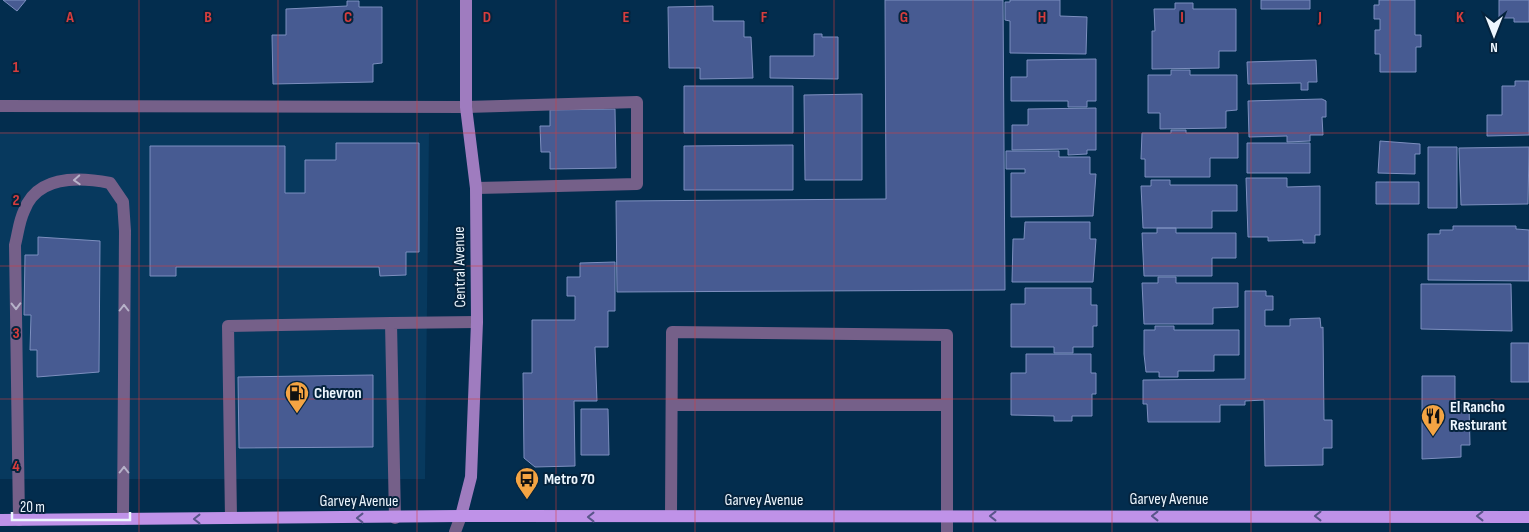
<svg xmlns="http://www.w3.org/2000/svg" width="1529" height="532" font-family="'Sofia Sans Condensed',sans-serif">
<rect width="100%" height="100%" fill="#032d4e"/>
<!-- built -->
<path fill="#07395e" d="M 0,132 L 429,133 L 425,479 L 0,479 Z"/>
<!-- building -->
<path fill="#475b92" stroke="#7d8fbf" d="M 3,0 L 26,0 L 17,11 Z
M 885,0 L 1003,0 L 1005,290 L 617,292 L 616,201 L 886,199 Z
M 1010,0 L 1060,0 L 1060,16 L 1087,17 L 1086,54 L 1010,53 L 1010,21 L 1005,20 L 1005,2 L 1010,2 Z
M 1261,0 L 1310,0 L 1310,9 L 1261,9 Z
M 1379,0 L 1415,0 L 1415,35 L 1421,35 L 1421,47 L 1416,47 L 1416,72 L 1380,72 L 1380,54 L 1375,54 L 1375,30 L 1380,30 L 1380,19 L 1374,19 L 1374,5 L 1379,5 Z
M 1499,0 L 1529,0 L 1529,22 L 1514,22 L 1514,18 L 1499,18 Z
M 347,1 L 359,1 L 359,7 L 382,7 L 382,63 L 373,64 L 373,82 L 273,84 L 272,35 L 286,35 L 286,9 L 347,6 Z
M 1175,3 L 1193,3 L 1193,9 L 1236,9 L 1236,51 L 1219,51 L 1219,68 L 1152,69 L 1152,31 L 1155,31 L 1154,9 L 1175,9 Z
M 713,6 L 713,21 L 744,21 L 744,37 L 751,37 L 753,78 L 700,79 L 700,68 L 669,68 L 668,7 Z
M 814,34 L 822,34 L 822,37 L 838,37 L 838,79 L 770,78 L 770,56 L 814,56 Z
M 1096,59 L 1096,101 L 1087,101 L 1087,107 L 1068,107 L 1068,101 L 1011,101 L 1011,77 L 1027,77 L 1027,60 Z
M 1316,60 L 1317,82 L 1308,82 L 1308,90 L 1301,90 L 1301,83 L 1248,84 L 1247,62 Z
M 1171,70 L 1190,70 L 1190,75 L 1237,75 L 1237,110 L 1226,111 L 1226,128 L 1160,129 L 1160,113 L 1148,113 L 1148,75 L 1171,75 Z
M 1515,81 L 1529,81 L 1529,135 L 1487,136 L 1487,115 L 1502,115 L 1502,86 L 1515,86 Z
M 684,86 L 793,86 L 793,133 L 684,133 Z
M 862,94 L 862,180 L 805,180 L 804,95 Z
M 1322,99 L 1326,101 L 1326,117 L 1322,117 L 1323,135 L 1310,135 L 1310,141 L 1287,142 L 1287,136 L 1249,137 L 1248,101 Z
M 1096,108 L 1096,150 L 1087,150 L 1087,154 L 1068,155 L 1068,149 L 1012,150 L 1012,125 L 1028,125 L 1028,109 Z
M 615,109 L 616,168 L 550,169 L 550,152 L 541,152 L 540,126 L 550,126 L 550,110 Z
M 1171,130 L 1186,130 L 1186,133 L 1238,133 L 1238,158 L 1210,158 L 1210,177 L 1145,177 L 1145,159 L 1141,159 L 1142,133 L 1171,133 Z
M 1380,141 L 1420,144 L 1420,154 L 1415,154 L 1415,174 L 1378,173 Z
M 336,143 L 419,143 L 419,252 L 406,252 L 406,275 L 380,276 L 379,267 L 176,267 L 176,276 L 150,276 L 150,146 L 285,146 L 285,193 L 305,193 L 305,160 L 336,160 Z
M 1247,143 L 1310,143 L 1310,173 L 1247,173 Z
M 793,145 L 793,190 L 684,190 L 684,146 Z
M 1428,147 L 1457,147 L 1457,208 L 1428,208 Z
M 1529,147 L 1528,204 L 1461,205 L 1459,148 Z
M 1006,151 L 1059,151 L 1059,157 L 1090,157 L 1090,174 L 1096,174 L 1093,216 L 1011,217 L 1011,173 L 1025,173 L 1025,169 L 1006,169 Z
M 1246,178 L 1287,178 L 1287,187 L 1320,186 L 1320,235 L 1315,235 L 1315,243 L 1303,243 L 1303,240 L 1268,241 L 1268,237 L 1248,237 Z
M 1151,180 L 1170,180 L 1170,185 L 1237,185 L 1237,211 L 1212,211 L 1212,228 L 1143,228 L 1141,186 L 1151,186 Z
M 1376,182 L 1419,182 L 1419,204 L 1376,204 Z
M 1025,222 L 1090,222 L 1090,239 L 1096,239 L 1093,282 L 1012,282 L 1013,239 L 1024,239 Z
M 1453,226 L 1516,226 L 1516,229 L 1529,230 L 1529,281 L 1428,280 L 1428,234 L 1440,234 L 1440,230 L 1453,230 Z
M 1157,228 L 1176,228 L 1176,233 L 1236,233 L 1236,258 L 1212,258 L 1212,276 L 1144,276 L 1142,233 L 1157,233 Z
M 38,237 L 100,241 L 99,372 L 37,377 L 37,350 L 30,350 L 31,315 L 24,315 L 25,255 L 38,255 Z
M 615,262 L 615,311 L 608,311 L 608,347 L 595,347 L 597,401 L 574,401 L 575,466 L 535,467 L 524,458 L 523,373 L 532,373 L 532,320 L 575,320 L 575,296 L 567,296 L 567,277 L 580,277 L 580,263 Z
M 1158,277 L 1176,277 L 1176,283 L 1238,283 L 1238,307 L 1213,308 L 1213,324 L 1144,324 L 1142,283 L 1158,283 Z
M 1421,284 L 1511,284 L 1512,331 L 1421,329 Z
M 1025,288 L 1091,288 L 1091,305 L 1097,305 L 1097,326 L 1093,326 L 1093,347 L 1073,347 L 1073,353 L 1054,353 L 1054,347 L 1011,347 L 1011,304 L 1025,304 Z
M 1245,291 L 1266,291 L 1266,296 L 1273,296 L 1273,310 L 1265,310 L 1265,326 L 1290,326 L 1290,319 L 1320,318 L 1321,328 L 1323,327 L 1324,420 L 1332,420 L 1332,448 L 1323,448 L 1323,465 L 1265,466 L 1264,400 L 1245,401 L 1245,405 L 1220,405 L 1220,422 L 1148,422 L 1147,404 L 1143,404 L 1143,380 L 1245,379 Z
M 1155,326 L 1174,326 L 1174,330 L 1239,330 L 1239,355 L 1214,355 L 1214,371 L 1178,371 L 1178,377 L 1159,377 L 1159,372 L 1146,372 L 1144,354 L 1144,330 L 1155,330 Z
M 1511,343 L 1529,343 L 1529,382 L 1511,382 Z
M 1026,354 L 1091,354 L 1091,373 L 1096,373 L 1096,394 L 1092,394 L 1092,416 L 1072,416 L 1072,421 L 1054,421 L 1054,416 L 1011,415 L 1011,373 L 1026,373 Z
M 373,375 L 373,447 L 239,448 L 238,377 Z
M 1422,376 L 1455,376 L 1455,405 L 1469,405 L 1470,445 L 1461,445 L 1461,457 L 1422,459 Z
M 581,409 L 608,409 L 609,455 L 581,455 Z"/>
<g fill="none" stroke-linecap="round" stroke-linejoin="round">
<!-- lane -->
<path stroke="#756089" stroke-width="12" d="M 0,106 L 466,107 L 637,102 L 637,184 L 476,188
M 391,323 L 477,322
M 672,405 L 947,405
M 671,516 L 672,332 L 947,335 L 947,532
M 231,518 L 228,326 L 391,323 L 395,518
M 19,520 L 15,245 C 18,234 19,221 24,211 C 37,175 79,177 110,183 L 123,202 L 125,231 L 123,519"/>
<!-- street -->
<path stroke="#756089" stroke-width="12" d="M 455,532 L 461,516"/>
<!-- secondary -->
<path stroke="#9f7cbf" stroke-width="12" d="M 461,516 L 471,477 L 477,322 L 476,188 L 466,107 L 466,0"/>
<!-- primary -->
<path stroke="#bf92e8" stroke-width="12" d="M 0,520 L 461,516 L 1529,517"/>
</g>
<!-- one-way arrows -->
<defs><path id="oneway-chevron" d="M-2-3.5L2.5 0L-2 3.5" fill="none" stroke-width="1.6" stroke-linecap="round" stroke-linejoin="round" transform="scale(1.25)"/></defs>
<g stroke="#b7b2c9">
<use href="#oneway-chevron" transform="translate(77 180) rotate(177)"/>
<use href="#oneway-chevron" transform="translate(16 306) rotate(89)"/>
<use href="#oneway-chevron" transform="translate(124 308) rotate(-90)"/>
<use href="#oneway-chevron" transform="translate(124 470) rotate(-90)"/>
</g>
<g stroke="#59558a">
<use href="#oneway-chevron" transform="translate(993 516) rotate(180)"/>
<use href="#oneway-chevron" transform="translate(1155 516) rotate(180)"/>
<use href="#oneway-chevron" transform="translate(1318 516) rotate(-180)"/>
<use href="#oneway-chevron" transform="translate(1480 516) rotate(-180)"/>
<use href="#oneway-chevron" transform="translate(591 517) rotate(180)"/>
<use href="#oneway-chevron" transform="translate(360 518) rotate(180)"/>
<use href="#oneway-chevron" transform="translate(197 519) rotate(180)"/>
</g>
<!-- grid -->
<path fill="none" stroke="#d83d3d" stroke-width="1" stroke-opacity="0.55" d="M 139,0 L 139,532M 278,0 L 278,532M 417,0 L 417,532M 556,0 L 556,532M 695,0 L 695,532M 834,0 L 834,532M 973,0 L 973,532M 1112,0 L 1112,532M 1251,0 L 1251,532M 1390,0 L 1390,532M 0,133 L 1529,133M 0,266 L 1529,266M 0,399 L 1529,399"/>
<!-- icons -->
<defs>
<g id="fuel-pin" transform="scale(1.25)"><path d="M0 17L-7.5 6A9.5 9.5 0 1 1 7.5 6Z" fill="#f4a443" stroke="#05233d"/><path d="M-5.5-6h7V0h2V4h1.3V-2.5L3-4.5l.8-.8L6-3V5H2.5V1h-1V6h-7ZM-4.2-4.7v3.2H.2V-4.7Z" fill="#111"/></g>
<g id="restaurant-pin" transform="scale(1.25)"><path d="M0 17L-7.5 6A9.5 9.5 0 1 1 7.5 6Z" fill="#f4a443" stroke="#05233d"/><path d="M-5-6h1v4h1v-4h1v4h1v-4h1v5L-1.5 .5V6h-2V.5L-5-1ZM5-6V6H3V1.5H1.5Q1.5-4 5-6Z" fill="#111"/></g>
<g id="bus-pin" transform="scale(1.25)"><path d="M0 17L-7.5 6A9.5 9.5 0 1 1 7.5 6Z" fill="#f4a443" stroke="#05233d"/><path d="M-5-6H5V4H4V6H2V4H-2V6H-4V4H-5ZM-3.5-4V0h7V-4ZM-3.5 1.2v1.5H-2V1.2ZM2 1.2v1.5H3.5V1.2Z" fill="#111"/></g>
</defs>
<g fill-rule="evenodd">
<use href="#fuel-pin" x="297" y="393"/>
<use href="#restaurant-pin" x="1433" y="416"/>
<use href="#bus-pin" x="527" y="479"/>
</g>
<g text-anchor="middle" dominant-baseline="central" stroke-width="4" stroke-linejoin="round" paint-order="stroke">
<!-- street labels -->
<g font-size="16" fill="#edf6fe" stroke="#05233d">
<text transform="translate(460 267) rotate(-91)">Central Avenue</text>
<text x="1169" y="499">Garvey Avenue</text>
<text x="764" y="500">Garvey Avenue</text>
<text x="359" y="501">Garvey Avenue</text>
</g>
<!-- poi labels -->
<g font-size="16" font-weight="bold" fill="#edf6fe" stroke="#05233d" text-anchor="start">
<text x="314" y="393">Chevron</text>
<text x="1450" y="407">El Rancho<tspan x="1450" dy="18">Resturant</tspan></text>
<text x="544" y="479">Metro 70</text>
</g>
</g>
<g font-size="16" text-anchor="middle" font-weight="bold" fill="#d83d3d" stroke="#05233d" stroke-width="4" stroke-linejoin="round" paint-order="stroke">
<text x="70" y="22">A</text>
<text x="208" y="22">B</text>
<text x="348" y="22">C</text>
<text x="487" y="22">D</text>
<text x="626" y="22">E</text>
<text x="764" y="22">F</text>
<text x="904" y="22">G</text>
<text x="1042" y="22">H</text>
<text x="1182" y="22">I</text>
<text x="1320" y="22">J</text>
<text x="1460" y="22">K</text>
<text x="16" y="72">1</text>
<text x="16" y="205">2</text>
<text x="16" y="338">3</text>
<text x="16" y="471">4</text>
</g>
<!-- north arrow -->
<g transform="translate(1494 35) rotate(180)" stroke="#05233d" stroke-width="4" paint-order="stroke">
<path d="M0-4L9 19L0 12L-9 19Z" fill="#edf6fe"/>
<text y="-8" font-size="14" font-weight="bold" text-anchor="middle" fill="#edf6fe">N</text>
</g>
<!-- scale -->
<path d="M12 512v8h118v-8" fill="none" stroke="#edf6fe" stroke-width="2.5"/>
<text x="20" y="512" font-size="15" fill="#edf6fe" stroke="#05233d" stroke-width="4" paint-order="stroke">20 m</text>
</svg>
